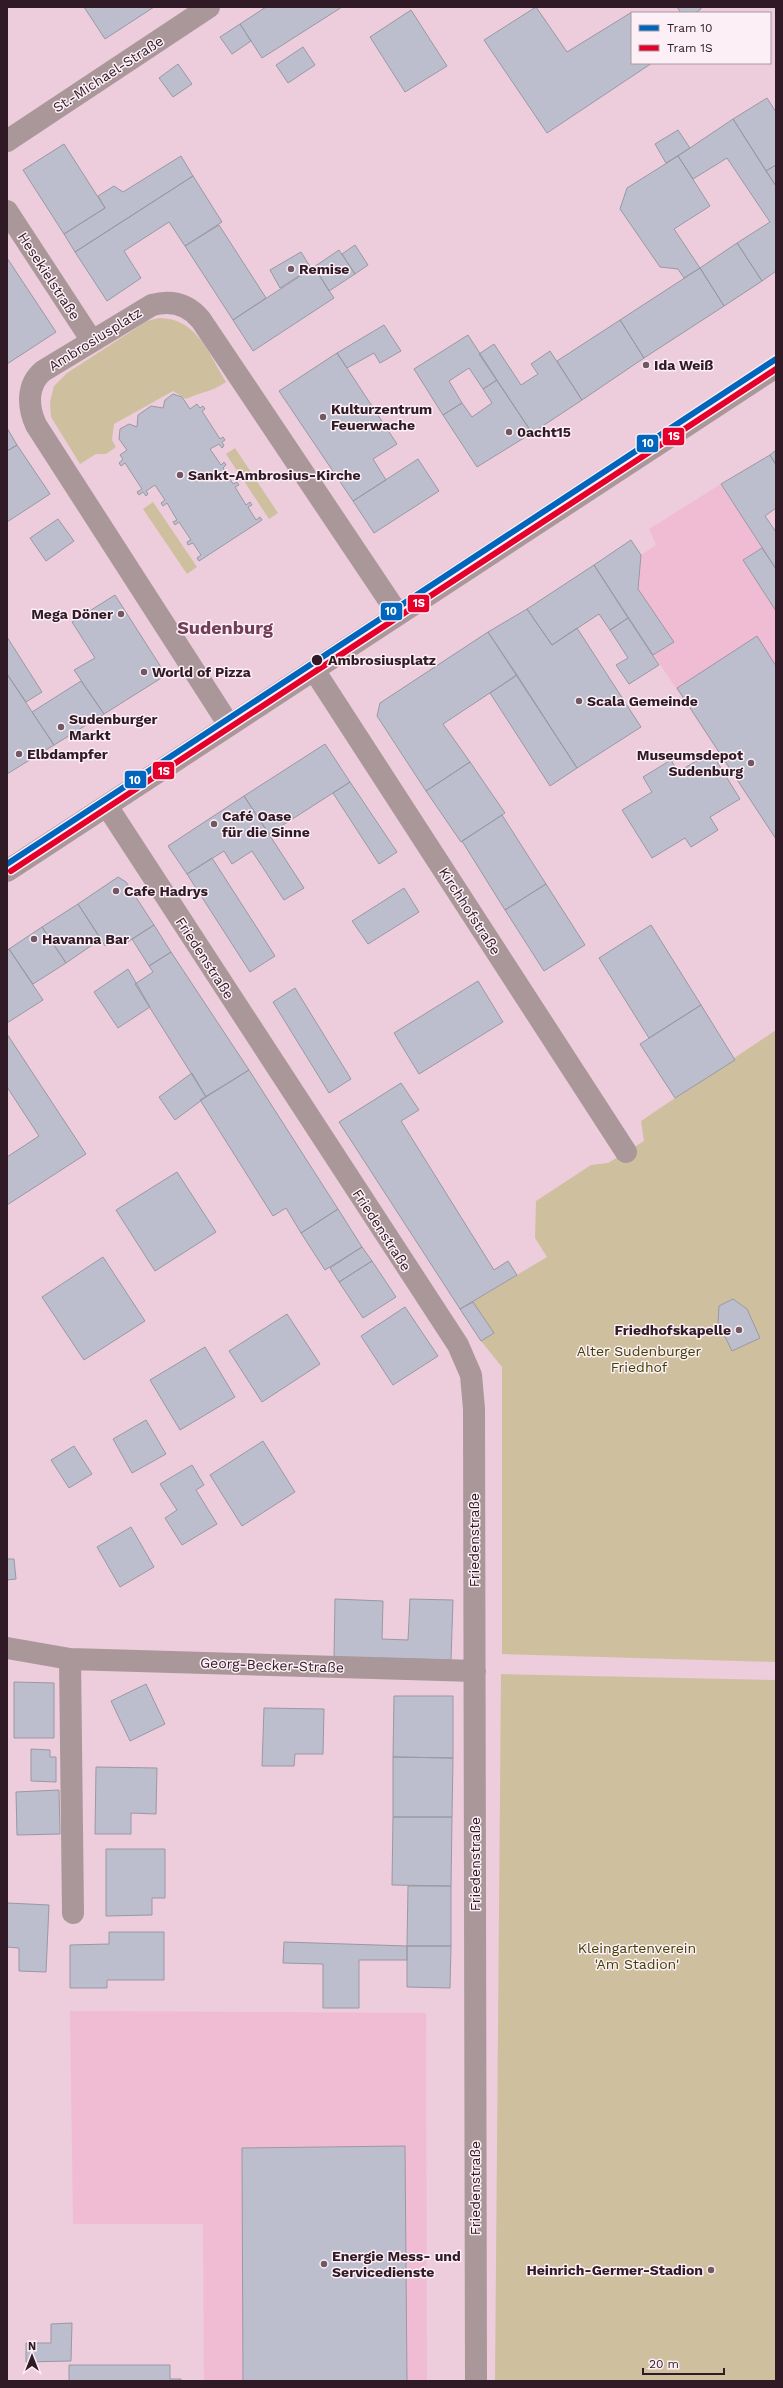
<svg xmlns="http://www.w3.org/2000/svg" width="783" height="2388" font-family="'Work Sans',sans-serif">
<rect width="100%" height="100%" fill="#edccdb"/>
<!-- built -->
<path fill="#f0bcd4" d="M 721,484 L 776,569 L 776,839 L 594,565 L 631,540 L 641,555 L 656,545 L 649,529 Z
M 70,2011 L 426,2013 L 427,2381 L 204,2381 L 203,2224 L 73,2224 Z"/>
<!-- green -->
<path fill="#cec09f" d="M 159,318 C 197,318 209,354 226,382 C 212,392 200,392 186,399 L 173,391 L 114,424 L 112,440 L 116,447 L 106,454 L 96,454 L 80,464 L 51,417 L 50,402 L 54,386 L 67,373 L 147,321 Z
M 235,448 L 278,513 L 269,519 L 226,454 Z
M 153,502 L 197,567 L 187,574 L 143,509 Z
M 776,1030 L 776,1662 L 502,1654 L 502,1367 L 481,1341 L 460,1309 L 547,1257 L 535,1238 L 536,1201 L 591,1165 L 608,1163 L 644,1141 L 641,1121 Z
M 501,1674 L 776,1680 L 776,2381 L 495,2381 Z"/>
<!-- building -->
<path fill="#bcbecd" stroke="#9a98a4" d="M 84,7 L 154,7 L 105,39 Z
M 266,7 L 342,7 L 262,58 L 240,24 Z
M 536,7 L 567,52 L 632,12 L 632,63 L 652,63 L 547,133 L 484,40 Z
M 677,7 L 700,7 L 701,9 L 695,13 L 681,13 Z
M 411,10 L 447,66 L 405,92 L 370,37 Z
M 240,24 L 251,41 L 232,54 L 220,37 Z
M 303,47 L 315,65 L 288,83 L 276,65 Z
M 178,64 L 192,84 L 173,97 L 159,78 Z
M 767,98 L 776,112 L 776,165 L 766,171 L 733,119 Z
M 733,119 L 776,186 L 776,271 L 762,281 L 737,243 L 770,222 L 727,158 L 693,179 L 678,156 Z
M 678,130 L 690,148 L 666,163 L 655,144 Z
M 64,144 L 105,208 L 64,234 L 23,170 Z
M 181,156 L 193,176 L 75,252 L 64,234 L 105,208 L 98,196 L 114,186 L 123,192 Z
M 678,156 L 710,206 L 674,229 L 700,268 L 684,278 L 678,269 L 660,267 L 620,209 L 627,188 Z
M 776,165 L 776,186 L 766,171 Z
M 193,176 L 222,222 L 185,246 L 169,222 L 124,251 L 141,278 L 107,301 L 75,252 Z
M 219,225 L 266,298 L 233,320 L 185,246 Z
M 737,243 L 762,281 L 724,306 L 700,268 Z
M 355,245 L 368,265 L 355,274 L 342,254 Z
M 339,250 L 355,274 L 329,291 L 314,267 Z
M 301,252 L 311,268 L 280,288 L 270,270 Z
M 7,258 L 56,332 L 7,364 Z
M 314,267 L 334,298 L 253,351 L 233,320 Z
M 700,268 L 724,306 L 644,358 L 620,320 Z
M 620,320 L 644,358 L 582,400 L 557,361 Z
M 384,325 L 401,351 L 380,363 L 374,353 L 347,368 L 337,353 Z
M 468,335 L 497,380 L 483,389 L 469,368 L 449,381 L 462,403 L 443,415 L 414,369 Z
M 494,344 L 521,385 L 538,374 L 531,364 L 550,351 L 582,400 L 532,433 L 479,354 Z
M 337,353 L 397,444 L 373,459 L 386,480 L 353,501 L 279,391 Z
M 497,380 L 532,433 L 477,467 L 443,415 L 462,403 L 472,417 L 492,403 L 483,389 Z
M 173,394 L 182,397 L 190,409 L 197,404 L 200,408 L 203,406 L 205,409 L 202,411 L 220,439 L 223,437 L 225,440 L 222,442 L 224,446 L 222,448 L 219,444 L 210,449 L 221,465 L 224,462 L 226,465 L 223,468 L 233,484 L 237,482 L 239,485 L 235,487 L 246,505 L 250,502 L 252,505 L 248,507 L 256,520 L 260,517 L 262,520 L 199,561 L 197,558 L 201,555 L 193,543 L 188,545 L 187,542 L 191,540 L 179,522 L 175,525 L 173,522 L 177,520 L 167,503 L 163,506 L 161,503 L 165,500 L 155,485 L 146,491 L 148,494 L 146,496 L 143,492 L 139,495 L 137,492 L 142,489 L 125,463 L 121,466 L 119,463 L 123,459 L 120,455 L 127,450 L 119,439 L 120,429 L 129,424 L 137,427 L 138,415 L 151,406 L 163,408 L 165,400 Z
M 7,428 L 17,445 L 7,451 Z
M 17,445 L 50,494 L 7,522 L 7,451 Z
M 776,450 L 776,465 L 770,455 Z
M 770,455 L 776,465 L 776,508 L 765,516 L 776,532 L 776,569 L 721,484 Z
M 418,459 L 439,491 L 374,533 L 353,501 Z
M 58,519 L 74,541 L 46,561 L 30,538 Z
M 631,540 L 641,555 L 638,589 L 674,642 L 653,655 L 594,565 Z
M 762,548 L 776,569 L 776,611 L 743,560 Z
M 594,565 L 628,618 L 610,630 L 599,614 L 552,645 L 527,609 Z
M 115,595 L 166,675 L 104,714 L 74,670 L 95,658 L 72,622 Z
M 527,609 L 552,645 L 577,628 L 641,727 L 577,768 L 488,632 Z
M 628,618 L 659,665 L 629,684 L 616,665 L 628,658 L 610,630 Z
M 488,632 L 517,675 L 443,724 L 470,762 L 426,791 L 377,716 L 380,703 Z
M 757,636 L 776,666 L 776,839 L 677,688 Z
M 7,637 L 42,692 L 26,702 L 7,674 Z
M 7,674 L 54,745 L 7,774 Z
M 517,675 L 577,768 L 550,786 L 490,693 Z
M 81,681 L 104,714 L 54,745 L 32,712 Z
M 325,744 L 350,782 L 269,834 L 244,796 Z
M 711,752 L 740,799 L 710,817 L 718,830 L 691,847 L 685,838 L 652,858 L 622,810 L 652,792 L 643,777 L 671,760 L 678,772 Z
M 470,762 L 505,813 L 461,842 L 426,791 Z
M 350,782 L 397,852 L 379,864 L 333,793 Z
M 244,796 L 304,888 L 284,900 L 252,851 L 232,864 L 224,851 L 187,874 L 168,846 Z
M 502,815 L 546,884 L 505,910 L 462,841 Z
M 212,858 L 275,956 L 250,972 L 187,874 Z
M 118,877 L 126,882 L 154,925 L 123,945 L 118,938 L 105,946 L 78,904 Z
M 546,884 L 585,945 L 544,971 L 505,910 Z
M 404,888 L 419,912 L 368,944 L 352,921 Z
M 78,904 L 101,939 L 66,963 L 42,927 Z
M 154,925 L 171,952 L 149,966 L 132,939 Z
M 651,925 L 701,1005 L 649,1038 L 599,958 Z
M 42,927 L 66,963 L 33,984 L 9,949 Z
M 9,949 L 43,1000 L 7,1023 L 7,950 Z
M 171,952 L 249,1070 L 206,1097 L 135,984 L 153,972 L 149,966 Z
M 128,969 L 150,1007 L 118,1028 L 94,992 Z
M 478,981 L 503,1022 L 419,1074 L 394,1033 Z
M 295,988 L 351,1079 L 329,1093 L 273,1002 Z
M 701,1005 L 735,1060 L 675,1098 L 640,1044 Z
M 7,1034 L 86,1154 L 7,1205 L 7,1157 L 39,1136 L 7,1087 Z
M 249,1070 L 338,1209 L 301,1233 L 286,1208 L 273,1216 L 200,1100 Z
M 192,1073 L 206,1097 L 175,1120 L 159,1097 Z
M 401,1083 L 419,1110 L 401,1121 L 494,1270 L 508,1261 L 517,1275 L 460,1309 L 339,1122 Z
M 177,1172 L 216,1232 L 155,1271 L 116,1210 Z
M 338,1209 L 362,1247 L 325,1270 L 301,1233 Z
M 362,1247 L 372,1261 L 339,1282 L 330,1268 Z
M 103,1257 L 145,1321 L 84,1360 L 42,1297 Z
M 372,1261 L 396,1297 L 363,1318 L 339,1282 Z
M 733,1299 L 747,1309 L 760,1338 L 732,1351 L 718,1322 L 719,1306 Z
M 473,1302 L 494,1333 L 481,1341 L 460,1309 Z
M 405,1307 L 438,1356 L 393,1385 L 361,1336 Z
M 287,1314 L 320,1364 L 262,1402 L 229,1351 Z
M 205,1347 L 235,1397 L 180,1430 L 150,1380 Z
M 146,1420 L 166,1454 L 132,1473 L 113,1439 Z
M 263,1441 L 295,1492 L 242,1526 L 210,1475 Z
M 74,1446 L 92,1474 L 69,1488 L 51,1460 Z
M 192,1465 L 204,1485 L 196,1490 L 217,1524 L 182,1545 L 165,1518 L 177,1510 L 160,1484 Z
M 131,1527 L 154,1567 L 120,1587 L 97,1547 Z
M 7,1559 L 14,1559 L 16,1579 L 7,1580 Z
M 335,1599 L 383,1601 L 382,1639 L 408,1640 L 410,1599 L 453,1600 L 451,1660 L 334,1657 Z
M 14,1682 L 54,1683 L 54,1738 L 14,1738 Z
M 146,1684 L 165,1724 L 130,1741 L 111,1701 Z
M 394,1696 L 453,1696 L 453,1758 L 393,1757 Z
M 264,1708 L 324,1709 L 323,1754 L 295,1754 L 294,1766 L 262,1766 Z
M 31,1749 L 50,1750 L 50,1757 L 56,1757 L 56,1782 L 31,1781 Z
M 393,1757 L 453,1758 L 452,1817 L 393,1817 Z
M 96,1767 L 157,1768 L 156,1814 L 131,1813 L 131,1834 L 95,1834 Z
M 59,1790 L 60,1834 L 17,1835 L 16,1792 Z
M 393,1817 L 452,1817 L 451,1886 L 392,1885 Z
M 106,1849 L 165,1849 L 165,1898 L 152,1898 L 152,1915 L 106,1916 Z
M 408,1886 L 451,1886 L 451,1946 L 407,1946 Z
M 7,1903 L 49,1905 L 46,1972 L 19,1971 L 19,1948 L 7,1947 Z
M 109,1932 L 164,1932 L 164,1980 L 107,1980 L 107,1988 L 70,1988 L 70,1945 L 109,1944 Z
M 284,1942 L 407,1946 L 407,1960 L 359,1960 L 359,2008 L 323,2008 L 323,1964 L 283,1963 Z
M 407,1946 L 451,1946 L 450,1988 L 407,1987 Z
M 405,2146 L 407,2381 L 243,2381 L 242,2148 Z
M 72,2323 L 71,2361 L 26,2362 L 26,2343 L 51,2343 L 51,2324 Z
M 69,2365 L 170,2365 L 170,2379 L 181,2379 L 181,2381 L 69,2381 Z"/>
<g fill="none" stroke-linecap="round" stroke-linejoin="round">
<!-- minor -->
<path stroke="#aa979a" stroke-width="22" d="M 7,141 L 209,7
M 7,211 L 92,341
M 314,670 L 626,1152
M 229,725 L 36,425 C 28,408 26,385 43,371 L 152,305 C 171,300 188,304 201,320 L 398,614
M 107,806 L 458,1345 L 471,1375 L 474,1409 L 476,2381
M 7,871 L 776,367
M 7,1648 L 70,1659 L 475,1671
M 70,1659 L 73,1913"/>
<!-- tram-1 casing -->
<g stroke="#fceff5" stroke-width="9">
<path id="tram-1" d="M 7,864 L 776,359"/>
</g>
<!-- tram-2 casing -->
<g stroke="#fceff5" stroke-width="9">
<path id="tram-2" d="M 11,871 L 776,369"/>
</g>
<!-- tram-1 -->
<use href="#tram-1" stroke="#0065bd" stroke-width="6"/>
<!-- tram-2 -->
<use href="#tram-2" stroke="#e4002b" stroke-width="6"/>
</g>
<!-- markers -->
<g fill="#725865" stroke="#fceff5" stroke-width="1.5">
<circle cx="291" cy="269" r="4"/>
<circle cx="646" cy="365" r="4"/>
<circle cx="323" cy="417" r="4"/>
<circle cx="509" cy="432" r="4"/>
<circle cx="180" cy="475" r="4"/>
<circle cx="121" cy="614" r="4"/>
<circle cx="144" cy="672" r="4"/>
<circle cx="579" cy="701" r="4"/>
<circle cx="61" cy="727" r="4"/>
<circle cx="19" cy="754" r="4"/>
<circle cx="751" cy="763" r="4"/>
<circle cx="214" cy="824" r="4"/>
<circle cx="116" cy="891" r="4"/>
<circle cx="34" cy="939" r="4"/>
<circle cx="739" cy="1330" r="4"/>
<circle cx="324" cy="2264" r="4"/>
<circle cx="711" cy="2270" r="4"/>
</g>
<circle fill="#301a25" stroke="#fceff5" stroke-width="1.5" cx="317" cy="660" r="6"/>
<g text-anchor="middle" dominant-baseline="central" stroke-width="3" stroke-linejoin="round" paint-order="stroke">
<!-- street labels -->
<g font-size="14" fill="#301a25" stroke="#fceff5">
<text transform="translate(108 74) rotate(-33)">St.-Michael-Straße</text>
<text transform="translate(49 276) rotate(57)">Hesekielstraße</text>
<text transform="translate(95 339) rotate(-32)">Ambrosiusplatz</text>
<text transform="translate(470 911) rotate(57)">Kirchhofstraße</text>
<text transform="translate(205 958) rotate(57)">Friedenstraße</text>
<text transform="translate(382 1230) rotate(57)">Friedenstraße</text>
<text transform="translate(474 1540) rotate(-90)">Friedenstraße</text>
<text transform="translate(272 1665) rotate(2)">Georg-Becker-Straße</text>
<text transform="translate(475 1864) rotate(-90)">Friedenstraße</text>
<text transform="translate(475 2188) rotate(-90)">Friedenstraße</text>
</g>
<!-- poi labels -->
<g font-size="14" font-weight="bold" fill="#301a25" stroke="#fceff5" text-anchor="start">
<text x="299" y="269">Remise</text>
<text x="654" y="365">Ida Weiß</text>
<text x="331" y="409">Kulturzentrum<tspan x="331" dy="16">Feuerwache</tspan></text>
<text x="517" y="432">0acht15</text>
<text x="188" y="475">Sankt-Ambrosius-Kirche</text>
<text x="113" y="614" text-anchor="end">Mega Döner</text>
<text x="152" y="672">World of Pizza</text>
<text x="587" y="701">Scala Gemeinde</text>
<text x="69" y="719">Sudenburger<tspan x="69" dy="16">Markt</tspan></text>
<text x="27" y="754">Elbdampfer</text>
<text x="743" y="755" text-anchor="end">Museumsdepot<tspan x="743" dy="16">Sudenburg</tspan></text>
<text x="222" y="816">Café Oase<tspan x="222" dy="16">für die Sinne</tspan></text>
<text x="124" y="891">Cafe Hadrys</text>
<text x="42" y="939">Havanna Bar</text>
<text x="731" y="1330" text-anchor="end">Friedhofskapelle</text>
<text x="332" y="2256">Energie Mess- und<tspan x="332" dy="16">Servicedienste</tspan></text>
<text x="703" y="2270" text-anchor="end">Heinrich-Germer-Stadion</text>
</g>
<!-- stop labels -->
<g font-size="14" font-weight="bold" fill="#301a25" stroke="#fceff5" text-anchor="start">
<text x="328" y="660">Ambrosiusplatz</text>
</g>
<!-- park labels -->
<g font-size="14" fill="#414100" stroke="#fceff5">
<text x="639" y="1351">Alter Sudenburger<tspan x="639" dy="16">Friedhof</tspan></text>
<text x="637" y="1948">Kleingartenverein<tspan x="637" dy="16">'Am Stadion'</tspan></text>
</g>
<!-- district labels -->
<g font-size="18" font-weight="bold" fill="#713e57" stroke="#fceff5">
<text x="225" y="627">Sudenburg</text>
</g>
</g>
<g stroke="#fceff5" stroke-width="1.5">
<rect x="662" y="427" width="23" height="19" rx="4" fill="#e4002b"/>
<rect x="636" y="434" width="23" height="19" rx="4" fill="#0065bd"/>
<rect x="407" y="594" width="23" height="19" rx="4" fill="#e4002b"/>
<rect x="380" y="602" width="23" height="19" rx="4" fill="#0065bd"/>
<rect x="152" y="761" width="23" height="19" rx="4" fill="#e4002b"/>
<rect x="124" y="770" width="23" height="19" rx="4" fill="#0065bd"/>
</g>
<g font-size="11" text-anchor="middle" font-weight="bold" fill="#fff">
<text x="674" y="440">1S</text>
<text x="648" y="447">10</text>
<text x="419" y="607">1S</text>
<text x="391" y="615">10</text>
<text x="164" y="775">1S</text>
<text x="135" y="784">10</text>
</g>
<!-- border -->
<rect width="783" height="2388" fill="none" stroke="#301a25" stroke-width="16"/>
<!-- legend -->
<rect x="631" y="12" width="140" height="52" fill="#fceff5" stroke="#aa9aa2"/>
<rect x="639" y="25" width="20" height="6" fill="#0065bd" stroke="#aa9aa2"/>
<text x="667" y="32" font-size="12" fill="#301a25">Tram 10</text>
<rect x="639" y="45" width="20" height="6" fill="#e4002b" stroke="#aa9aa2"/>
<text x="667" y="52" font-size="12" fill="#301a25">Tram 1S</text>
<!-- north arrow -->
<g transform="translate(32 2356)" stroke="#fceff5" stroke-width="3" paint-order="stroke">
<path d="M0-3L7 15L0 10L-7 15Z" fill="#301a25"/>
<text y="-6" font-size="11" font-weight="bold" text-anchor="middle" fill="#301a25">N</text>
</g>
<!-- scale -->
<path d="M643 2368v6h81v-6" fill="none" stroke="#301a25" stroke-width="2"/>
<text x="649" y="2368" font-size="12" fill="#301a25" stroke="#fceff5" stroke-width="3" paint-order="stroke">20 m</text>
</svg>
